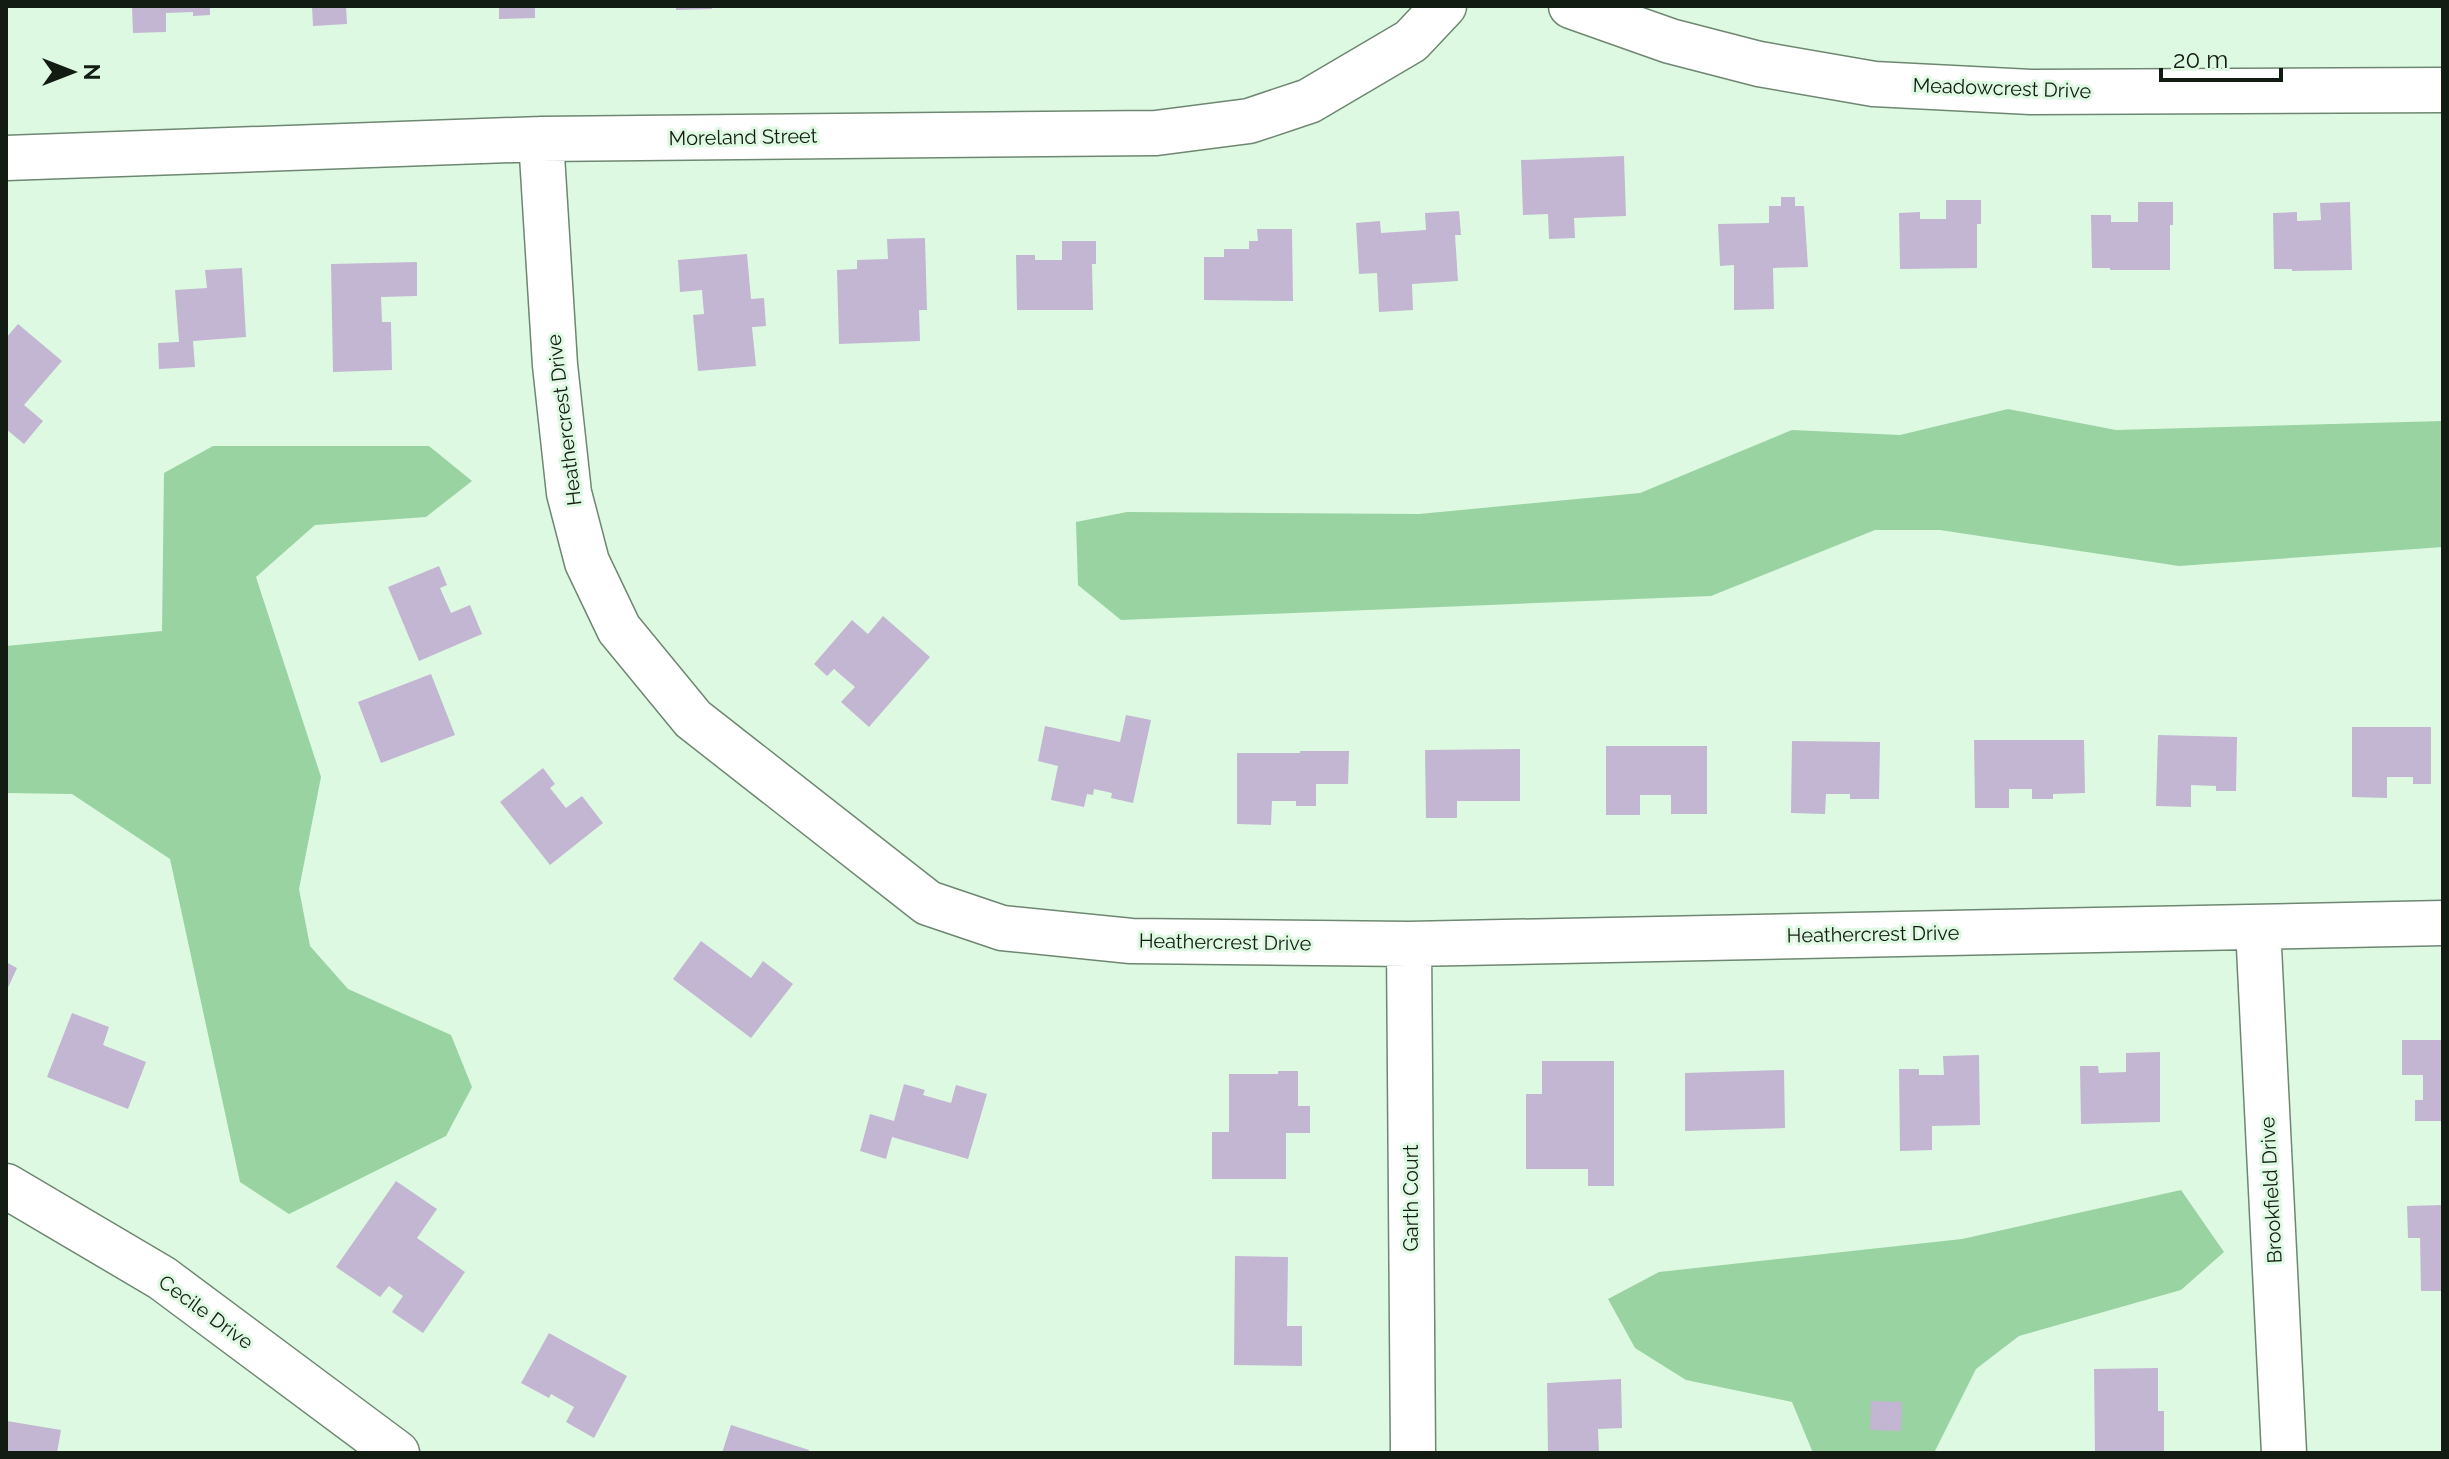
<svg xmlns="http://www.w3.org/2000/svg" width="2449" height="1459" font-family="Raleway,sans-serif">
<rect width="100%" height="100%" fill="#def9e1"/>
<!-- forest -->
<path fill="#99d3a1" d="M 2008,409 L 2116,430 L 2443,421 L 2443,547 L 2179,566 L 1940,530 L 1875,530 L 1711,596 L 1121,620 L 1078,585 L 1076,522 L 1127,512 L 1419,514 L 1640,493 L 1792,430 L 1900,435 Z
M 213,446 L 429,446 L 472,481 L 426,517 L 315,525 L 256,577 L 321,777 L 299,889 L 310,946 L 348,989 L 451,1035 L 472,1087 L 446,1136 L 289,1214 L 240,1182 L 170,859 L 72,794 L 6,793 L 6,646 L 162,631 L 164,473 Z
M 2181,1190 L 2224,1252 L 2181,1290 L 2019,1336 L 1976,1369 L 1934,1453 L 1813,1453 L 1792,1402 L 1686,1380 L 1635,1348 L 1608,1299 L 1659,1272 L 1962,1239 Z"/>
<!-- building -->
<path fill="#c3b6d3" d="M 132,6 L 210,6 L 210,15 L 193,16 L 193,12 L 166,13 L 166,32 L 133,33 Z
M 312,6 L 346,6 L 347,24 L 313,26 Z
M 499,6 L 535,6 L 535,18 L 499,19 Z
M 676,6 L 712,6 L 712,9 L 676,10 Z
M 1624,156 L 1626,216 L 1574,218 L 1575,238 L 1549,239 L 1548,214 L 1523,215 L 1521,160 Z
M 1781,197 L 1795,197 L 1795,206 L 1804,206 L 1808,267 L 1773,268 L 1774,309 L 1734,310 L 1734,265 L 1720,266 L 1718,224 L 1769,223 L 1769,206 L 1781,206 Z
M 1946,200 L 1981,200 L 1981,224 L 1977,224 L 1977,268 L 1900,269 L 1899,213 L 1920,212 L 1920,219 L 1946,219 Z
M 2138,202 L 2173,202 L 2173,225 L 2170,225 L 2170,270 L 2110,270 L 2110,268 L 2092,268 L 2091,215 L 2111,215 L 2111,222 L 2138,222 Z
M 2350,202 L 2352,270 L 2292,271 L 2292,269 L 2274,269 L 2273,213 L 2297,212 L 2297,221 L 2321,220 L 2320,203 Z
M 1459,211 L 1461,235 L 1455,235 L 1458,281 L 1412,284 L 1413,310 L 1379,312 L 1377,273 L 1359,274 L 1356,223 L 1380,221 L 1381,233 L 1426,230 L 1425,213 Z
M 1257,229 L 1292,229 L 1293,301 L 1204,300 L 1204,257 L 1224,257 L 1224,249 L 1249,249 L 1249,241 L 1258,241 Z
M 925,238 L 927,310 L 919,310 L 920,341 L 839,344 L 837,270 L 857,269 L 857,260 L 888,259 L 887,239 Z
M 1062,241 L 1096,241 L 1096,264 L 1092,264 L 1093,310 L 1017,310 L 1016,255 L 1035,255 L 1035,260 L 1062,260 Z
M 747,254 L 751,299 L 764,298 L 766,326 L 752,327 L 756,366 L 698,371 L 693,315 L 704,314 L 702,290 L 680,292 L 678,260 Z
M 417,262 L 417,296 L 381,297 L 382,322 L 391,322 L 392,370 L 333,372 L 331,264 Z
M 242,268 L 246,337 L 193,341 L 195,367 L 159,369 L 158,343 L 179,342 L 175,290 L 207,288 L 205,270 Z
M 18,324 L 62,361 L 24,405 L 43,421 L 24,444 L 6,429 L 6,338 Z
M 439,566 L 447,585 L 440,588 L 451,613 L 470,605 L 482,634 L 419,661 L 388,587 Z
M 883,616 L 930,657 L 869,727 L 841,702 L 855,687 L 834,669 L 827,676 L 814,664 L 852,620 L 868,634 Z
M 431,674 L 455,735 L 381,763 L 358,702 Z
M 1126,715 L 1151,720 L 1133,803 L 1111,798 L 1112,793 L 1094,789 L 1093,795 L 1087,794 L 1084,807 L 1051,800 L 1058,766 L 1038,761 L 1045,726 L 1120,742 Z
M 2352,727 L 2431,727 L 2431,784 L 2413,784 L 2413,777 L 2387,777 L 2387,798 L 2352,797 Z
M 2158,735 L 2237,737 L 2236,791 L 2216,791 L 2216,786 L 2191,785 L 2191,807 L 2156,806 Z
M 1974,740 L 2084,740 L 2085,793 L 2053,794 L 2053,799 L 2032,799 L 2032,789 L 2009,789 L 2009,808 L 1975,808 Z
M 1792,741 L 1880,742 L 1879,799 L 1850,799 L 1850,794 L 1826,794 L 1825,814 L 1791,813 Z
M 1606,746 L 1707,746 L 1707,814 L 1671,814 L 1671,795 L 1640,795 L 1640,815 L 1606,815 Z
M 1520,749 L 1520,801 L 1457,801 L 1457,818 L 1426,818 L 1425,750 Z
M 1300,751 L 1349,751 L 1348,784 L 1316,784 L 1316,806 L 1296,806 L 1296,801 L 1272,801 L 1271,825 L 1237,824 L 1237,753 L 1300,753 Z
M 543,768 L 555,784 L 550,788 L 566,808 L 582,796 L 603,823 L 550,865 L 500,802 Z
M 701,941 L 751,978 L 763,961 L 793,984 L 751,1038 L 673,979 Z
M 6,962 L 17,968 L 6,992 Z
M 72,1013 L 109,1027 L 103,1045 L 146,1062 L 128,1109 L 47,1077 Z
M 2402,1040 L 2443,1040 L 2443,1121 L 2415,1121 L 2415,1100 L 2423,1100 L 2423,1075 L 2402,1075 Z
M 2160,1052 L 2160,1122 L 2081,1124 L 2080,1066 L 2098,1066 L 2099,1073 L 2126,1072 L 2126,1053 Z
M 1979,1055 L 1980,1125 L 1932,1126 L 1932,1150 L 1900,1151 L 1899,1069 L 1919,1069 L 1919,1075 L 1944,1075 L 1943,1056 Z
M 1542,1061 L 1614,1061 L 1614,1186 L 1588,1186 L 1588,1169 L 1526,1169 L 1526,1094 L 1542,1094 Z
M 1784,1070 L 1785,1128 L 1685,1131 L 1685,1073 Z
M 1278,1071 L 1298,1071 L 1298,1106 L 1310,1106 L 1310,1133 L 1286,1133 L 1286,1179 L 1212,1179 L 1212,1132 L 1229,1132 L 1229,1074 L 1278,1074 Z
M 904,1084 L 925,1090 L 923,1095 L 951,1103 L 956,1085 L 987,1094 L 968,1159 L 892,1137 L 886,1159 L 860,1151 L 870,1114 L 894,1121 Z
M 396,1181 L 437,1209 L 417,1238 L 465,1272 L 423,1333 L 392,1312 L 403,1296 L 389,1286 L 380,1297 L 336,1267 Z
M 2443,1205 L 2443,1291 L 2421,1291 L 2420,1238 L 2408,1238 L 2407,1206 Z
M 1235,1256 L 1288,1257 L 1287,1326 L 1302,1326 L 1302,1366 L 1234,1365 Z
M 549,1333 L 627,1376 L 594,1438 L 566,1422 L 574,1407 L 551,1394 L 549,1398 L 521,1383 Z
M 2158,1368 L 2158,1411 L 2164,1411 L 2164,1453 L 2095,1453 L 2094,1369 Z
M 1621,1379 L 1622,1428 L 1598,1429 L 1599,1453 L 1548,1453 L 1547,1383 Z
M 1871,1401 L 1902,1402 L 1901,1431 L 1870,1430 Z
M 7,1421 L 61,1430 L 57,1453 L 6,1453 Z
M 731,1425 L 809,1450 L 808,1453 L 722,1453 Z"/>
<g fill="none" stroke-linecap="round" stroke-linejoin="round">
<!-- street casing -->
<g stroke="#6e8771" stroke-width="47">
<path id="street" d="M 1571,6 L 1670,41 L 1759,64 L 1874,84 L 2031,92 L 2443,90
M 541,139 L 555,365 L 569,493 L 587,562 L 619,629 L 693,719 L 928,903 L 1002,928 L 1131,941 L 1409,944 L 2443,923
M 6,158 L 541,139 L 1156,133 L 1249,121 L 1309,101 L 1411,41 L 1444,6
M 2258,927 L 2284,1453
M 1409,944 L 1413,1453
M 6,1186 L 162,1278 L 397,1453"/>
</g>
<!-- street -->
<use href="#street" stroke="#fff" stroke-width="44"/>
</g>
<g text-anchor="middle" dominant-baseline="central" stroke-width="6" stroke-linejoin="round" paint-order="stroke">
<!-- street labels -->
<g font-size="20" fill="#121c13" stroke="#def9e1">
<text transform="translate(2002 88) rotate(2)">Meadowcrest Drive</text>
<text transform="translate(743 137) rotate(-1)">Moreland Street</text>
<text transform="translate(564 420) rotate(-97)">Heathercrest Drive</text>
<text transform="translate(1873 934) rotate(-1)">Heathercrest Drive</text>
<text transform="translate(1225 942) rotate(1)">Heathercrest Drive</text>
<text transform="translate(2271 1190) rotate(-93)">Brookfield Drive</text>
<text transform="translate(1411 1198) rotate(-90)">Garth Court</text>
<text transform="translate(206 1312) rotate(36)">Cecile Drive</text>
</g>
</g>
<!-- border -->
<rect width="2449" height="1459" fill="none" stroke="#121c13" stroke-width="16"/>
<!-- north arrow -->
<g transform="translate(72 72) rotate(90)" stroke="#def9e1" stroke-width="6" paint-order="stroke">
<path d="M0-6L14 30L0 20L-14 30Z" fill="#121c13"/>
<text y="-12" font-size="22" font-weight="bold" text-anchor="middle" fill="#121c13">N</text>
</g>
<!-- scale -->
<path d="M2161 68v12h120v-12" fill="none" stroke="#121c13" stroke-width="4"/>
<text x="2173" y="68" font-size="24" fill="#121c13" stroke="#def9e1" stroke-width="6" paint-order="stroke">20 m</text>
</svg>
